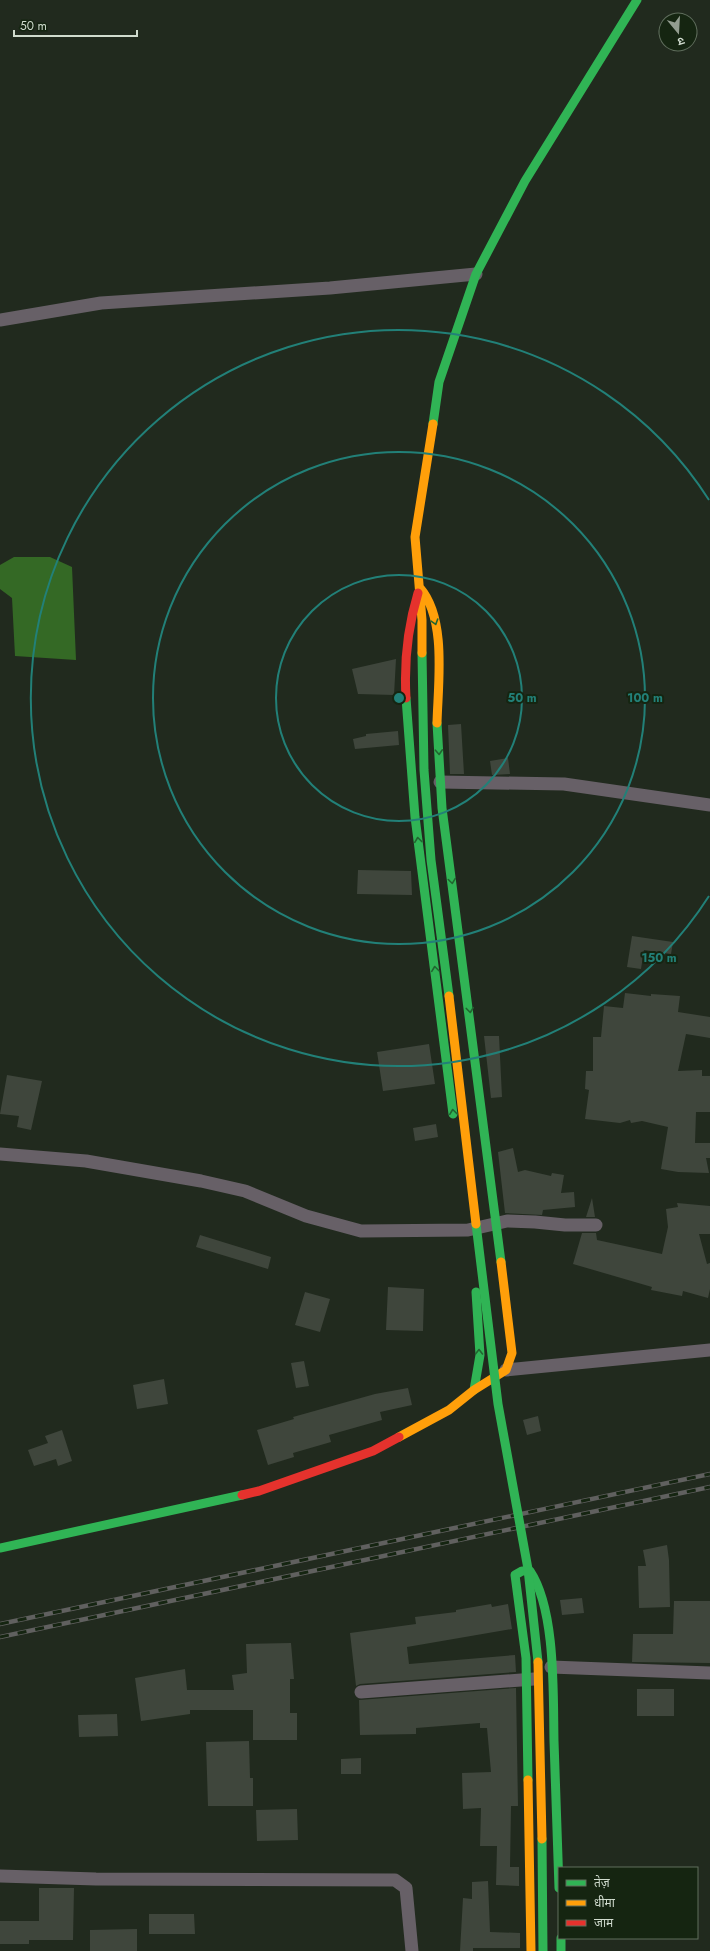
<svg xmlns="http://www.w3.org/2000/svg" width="710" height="1951" font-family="Jost,'Noto Sans Devanagari',sans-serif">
<rect width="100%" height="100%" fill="#212a1e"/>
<!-- water -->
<path fill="#346925" d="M 14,557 L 50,557 L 72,567 L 76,660 L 15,656 L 12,598 L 0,589 L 0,565 Z"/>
<!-- building -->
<path fill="#3f463c" d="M 396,659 L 394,695 L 358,694 L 352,669 Z
M 461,724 L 464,774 L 450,774 L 448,725 Z
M 398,731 L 399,745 L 355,749 L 353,739 L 366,736 L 366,734 Z
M 508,758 L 510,774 L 492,775 L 490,761 Z
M 358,870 L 411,871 L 412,895 L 357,894 Z
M 632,936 L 673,942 L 671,954 L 644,950 L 641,969 L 627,967 Z
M 625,993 L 651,996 L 651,994 L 680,996 L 678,1012 L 710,1017 L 710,1038 L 686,1034 L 678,1071 L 702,1070 L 702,1076 L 710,1076 L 710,1112 L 696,1112 L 695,1143 L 710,1143 L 710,1158 L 706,1158 L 709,1173 L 678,1172 L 661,1169 L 668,1127 L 642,1121 L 631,1123 L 630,1120 L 620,1123 L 585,1119 L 589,1090 L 585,1089 L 586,1071 L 593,1071 L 593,1037 L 601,1037 L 604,1006 L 623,1008 Z
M 484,1036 L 499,1036 L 502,1097 L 491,1098 Z
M 429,1044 L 435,1084 L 383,1091 L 377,1052 Z
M 7,1075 L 42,1081 L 31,1130 L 17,1127 L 19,1116 L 0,1114 Z
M 436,1124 L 438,1137 L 415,1141 L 413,1128 Z
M 513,1148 L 518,1172 L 525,1170 L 551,1176 L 552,1173 L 564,1175 L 561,1193 L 574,1192 L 575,1207 L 543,1210 L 542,1215 L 505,1213 L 498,1152 Z
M 592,1198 L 595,1217 L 586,1217 Z
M 677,1203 L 710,1206 L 710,1234 L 699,1234 L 707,1264 L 710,1263 L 710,1289 L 708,1298 L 683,1291 L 682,1296 L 651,1290 L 652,1287 L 573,1264 L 582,1233 L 596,1233 L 597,1240 L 662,1254 L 668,1227 L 666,1209 L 678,1207 Z
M 200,1235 L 271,1257 L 268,1269 L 196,1247 Z
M 388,1287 L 424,1289 L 423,1331 L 386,1330 Z
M 305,1292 L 330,1299 L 320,1332 L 295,1325 Z
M 304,1361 L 309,1386 L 296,1388 L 291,1363 Z
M 164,1379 L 168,1404 L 137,1409 L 133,1385 Z
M 408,1388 L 412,1405 L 380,1412 L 382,1420 L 329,1435 L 331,1442 L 293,1453 L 294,1457 L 268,1465 L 257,1430 L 294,1419 L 293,1417 L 375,1394 Z
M 538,1416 L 541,1431 L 527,1435 L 523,1420 Z
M 62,1430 L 72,1461 L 58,1466 L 56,1459 L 34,1466 L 28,1450 L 48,1443 L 45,1436 Z
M 667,1545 L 669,1560 L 670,1607 L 639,1608 L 638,1566 L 646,1566 L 643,1550 Z
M 582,1598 L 584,1613 L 562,1615 L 560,1600 Z
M 674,1601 L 710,1601 L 710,1663 L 632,1662 L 633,1634 L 673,1634 Z
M 491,1604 L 492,1607 L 508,1604 L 512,1629 L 407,1647 L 409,1664 L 515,1655 L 516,1672 L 360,1684 L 356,1686 L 350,1633 L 416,1624 L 415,1617 L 456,1612 L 456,1610 Z
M 291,1643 L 294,1679 L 290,1679 L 290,1713 L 297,1713 L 297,1740 L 253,1740 L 253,1710 L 190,1710 L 190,1714 L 141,1721 L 135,1678 L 185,1669 L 187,1690 L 234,1690 L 232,1675 L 247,1673 L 246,1644 Z
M 516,1688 L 518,1806 L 511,1806 L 510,1867 L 519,1867 L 519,1886 L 496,1885 L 497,1846 L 480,1846 L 481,1808 L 463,1809 L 462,1773 L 491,1772 L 487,1728 L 480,1728 L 480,1723 L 416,1728 L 416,1734 L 360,1735 L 359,1700 Z
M 637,1689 L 674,1689 L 674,1716 L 637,1716 Z
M 117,1714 L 118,1736 L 79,1737 L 78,1715 Z
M 249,1741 L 250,1778 L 253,1778 L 253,1806 L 208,1806 L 206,1742 Z
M 361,1758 L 361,1774 L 341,1774 L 341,1759 Z
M 297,1809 L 298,1840 L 257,1841 L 256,1810 Z
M 488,1881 L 490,1932 L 520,1933 L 520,1948 L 473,1948 L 473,1951 L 460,1951 L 463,1898 L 472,1899 L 472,1882 Z
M 39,1888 L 74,1888 L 73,1940 L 29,1940 L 29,1944 L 0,1944 L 0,1921 L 39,1921 Z
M 149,1914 L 194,1914 L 195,1934 L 149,1934 Z
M 137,1929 L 137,1951 L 90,1951 L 90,1930 Z"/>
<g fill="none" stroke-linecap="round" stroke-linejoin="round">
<!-- street -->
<path stroke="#676067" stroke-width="13" d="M 0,320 L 101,303 L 330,288 L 476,274
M 440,782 L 564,784 L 710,805
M 0,1154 L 86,1161 L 201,1181 L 245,1191 L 306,1216 L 361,1231 L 468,1230 L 507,1221 L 535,1222 L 565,1225 L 596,1225
M 506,1370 L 710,1350
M 551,1667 L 710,1673
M 361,1692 L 534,1679
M 0,1876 L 96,1879 L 395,1880 L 406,1888 L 412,1951"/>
<!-- fast -->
<path stroke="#30b455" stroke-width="9" d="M 433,424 L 439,382 L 476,274 L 525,181 L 637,0
M 422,653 L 424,770 L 431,860 L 449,996
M 406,698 L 415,817 L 453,1114
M 437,723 L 442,808 L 501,1262
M 474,1390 L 480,1355 L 476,1292
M 0,1548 L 242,1495
M 528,1780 L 526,1658 L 515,1575 L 522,1571 L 530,1571 C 556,1610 553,1694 554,1741 C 556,1790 557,1839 559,1888
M 561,1938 L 561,1951"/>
<!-- slow -->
<path stroke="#ff9f0a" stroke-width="9" d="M 420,588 C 447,619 438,684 437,723
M 422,653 L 422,620 L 415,537 L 433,424
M 399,1437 L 449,1410 L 474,1390 L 506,1370 L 512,1353 L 501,1262
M 528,1780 L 531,1951"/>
<!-- jam -->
<path stroke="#e5322d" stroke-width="9" d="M 406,698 C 404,663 408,626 418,593
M 242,1495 L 259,1491 L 373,1451 L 399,1437"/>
<!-- rail casing -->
<g stroke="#60605f" stroke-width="4.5">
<path id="rail" d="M 0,1624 L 710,1474
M 0,1637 L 710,1487"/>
</g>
<!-- rail -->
<use href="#rail" stroke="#152511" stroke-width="3" stroke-dasharray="9" stroke-linecap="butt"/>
<!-- fast-bridge -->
<path stroke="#30b455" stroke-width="9" d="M 476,1224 L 498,1404 L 528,1569 L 538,1662
M 542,1839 L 543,1951"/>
<!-- slow-bridge -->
<path stroke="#ff9f0a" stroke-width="9" d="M 449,996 L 476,1224
M 538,1662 L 542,1839"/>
</g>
<!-- one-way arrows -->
<defs><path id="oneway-chevron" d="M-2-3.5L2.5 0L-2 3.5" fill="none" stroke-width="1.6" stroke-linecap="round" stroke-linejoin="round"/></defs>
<g stroke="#216530">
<use href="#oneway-chevron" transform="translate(435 622) rotate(73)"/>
<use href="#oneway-chevron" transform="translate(439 752) rotate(87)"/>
<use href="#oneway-chevron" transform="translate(418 840) rotate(-97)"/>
<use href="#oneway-chevron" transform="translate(452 881) rotate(82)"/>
<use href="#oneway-chevron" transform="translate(435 969) rotate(-97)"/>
<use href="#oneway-chevron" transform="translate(470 1010) rotate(83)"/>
<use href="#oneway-chevron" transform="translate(453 1112) rotate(-97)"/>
<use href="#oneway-chevron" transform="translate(479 1352) rotate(-90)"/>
</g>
<!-- distance rings -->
<g fill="none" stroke="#228078" stroke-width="2">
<circle cx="399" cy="698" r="123"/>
<circle cx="399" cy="698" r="246"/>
<path d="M709 896A368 368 0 1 1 709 500"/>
</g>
<circle cx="399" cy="698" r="6" fill="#228078" stroke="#152511" stroke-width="2"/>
<g font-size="12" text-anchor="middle" font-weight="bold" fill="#228078" stroke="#152511" stroke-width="4" stroke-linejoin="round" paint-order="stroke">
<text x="522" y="702">50 m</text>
<text x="645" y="702">100 m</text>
<text x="659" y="962">150 m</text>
</g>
<!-- legend -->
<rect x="558" y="1867" width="140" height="72" fill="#152511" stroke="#606e5d"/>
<rect x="566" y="1880" width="20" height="6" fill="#30b455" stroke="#606e5d"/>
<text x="594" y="1887" font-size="12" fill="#d0dbce">तेज़</text>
<rect x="566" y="1900" width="20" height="6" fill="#ff9f0a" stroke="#606e5d"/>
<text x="594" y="1907" font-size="12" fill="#d0dbce">धीमा</text>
<rect x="566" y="1920" width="20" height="6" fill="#e5322d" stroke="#606e5d"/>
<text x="594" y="1927" font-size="12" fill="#d0dbce">जाम</text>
<!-- north arrow -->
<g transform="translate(678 32) rotate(162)"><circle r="19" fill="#152511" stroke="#606e5d"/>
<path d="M0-3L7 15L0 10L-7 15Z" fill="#939d90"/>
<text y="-6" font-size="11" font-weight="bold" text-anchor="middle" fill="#d0dbce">उ</text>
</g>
<!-- scale -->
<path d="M14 30v6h123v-6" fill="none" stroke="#d0dbce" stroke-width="2"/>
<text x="20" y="30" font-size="12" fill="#d0dbce" stroke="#152511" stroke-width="3" paint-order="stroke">50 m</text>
</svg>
